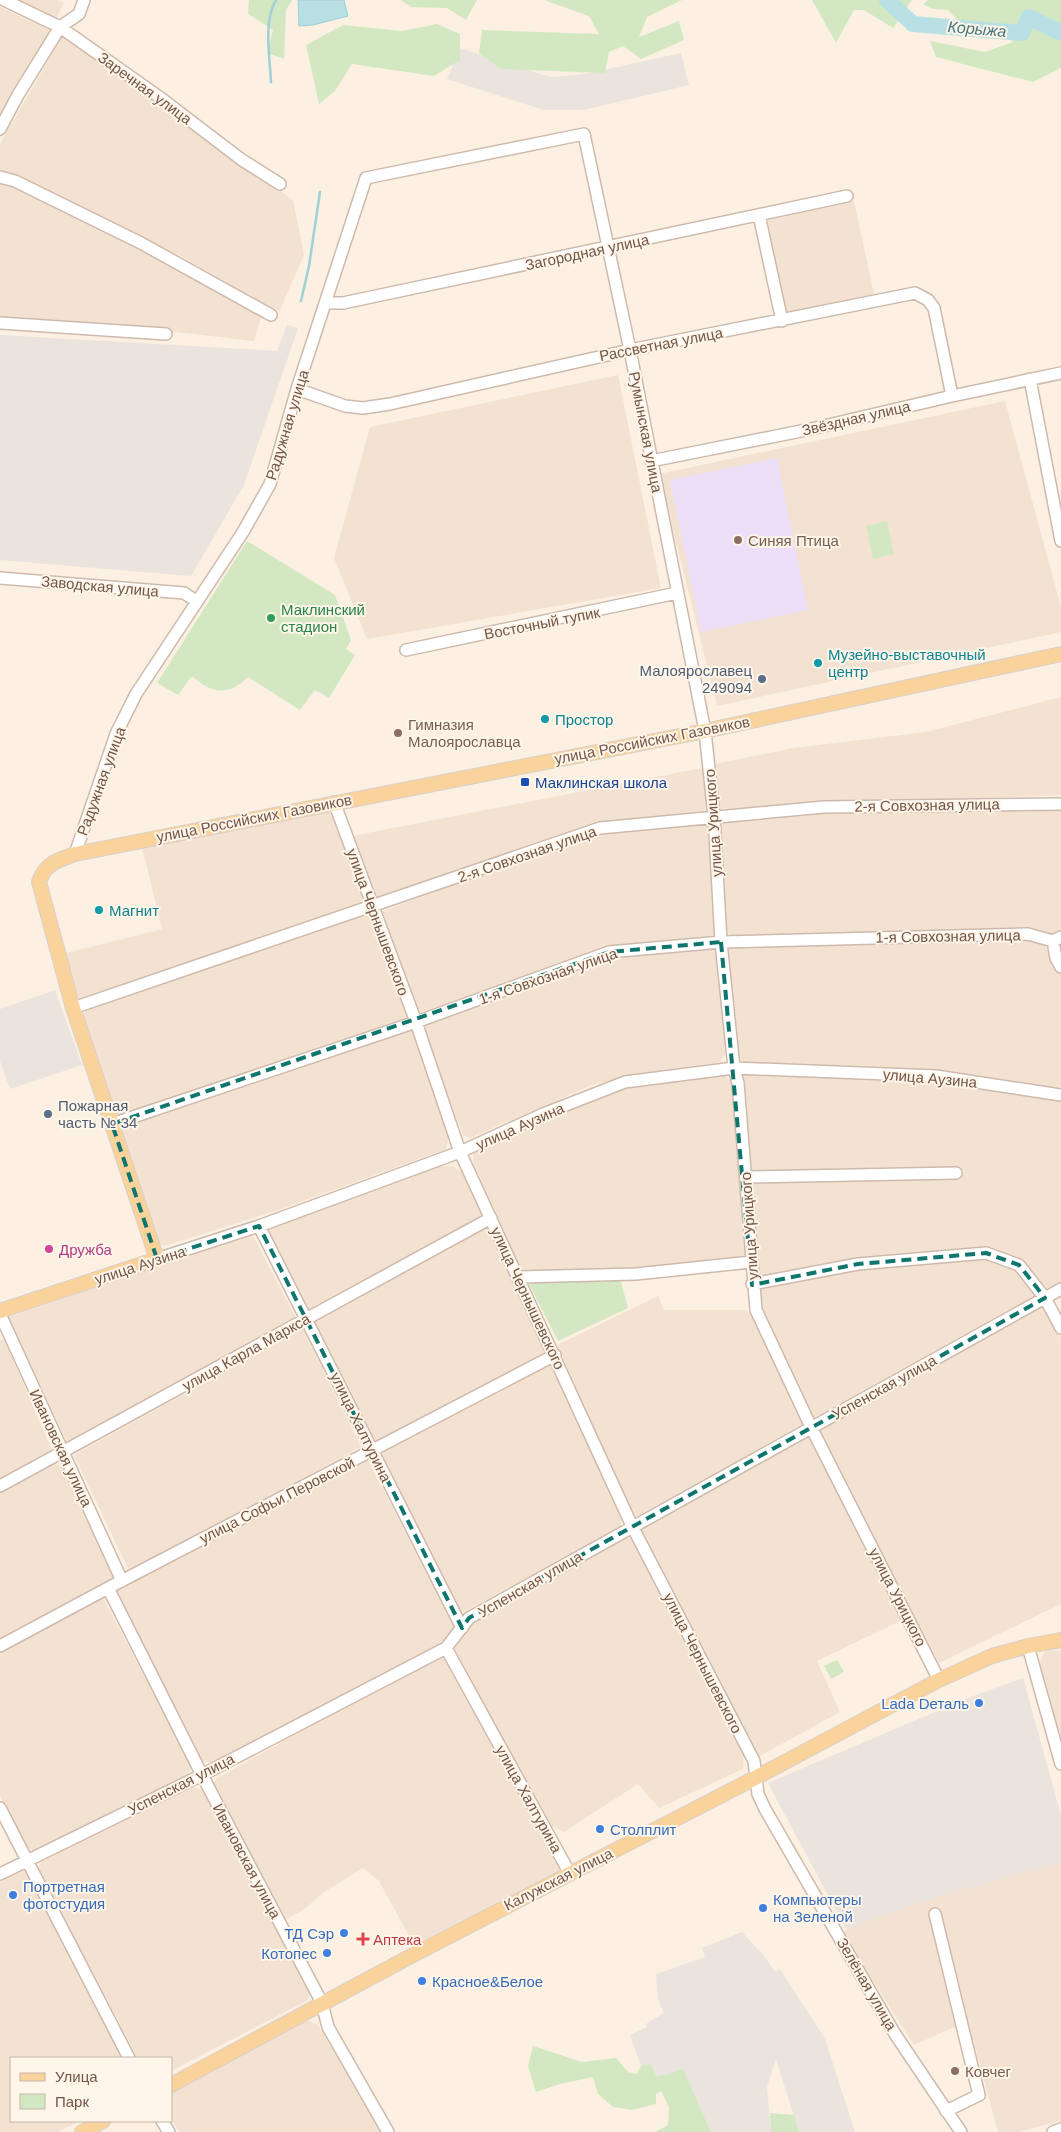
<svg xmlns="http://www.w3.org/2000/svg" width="1061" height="2132" font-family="Helvetica,sans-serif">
<rect width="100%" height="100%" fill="#fbf0e2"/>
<!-- residential -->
<path fill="#f3e2d1" d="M 14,0 L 58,0 L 64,3 L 56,19 Z
M 0,7 L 52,31 L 0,121 Z
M 63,35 L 293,200 L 304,255 L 279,312 L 181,256 L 91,212 L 0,171 L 0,144 Z
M 0,182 L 98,224 L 262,315 L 254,341 L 167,331 L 0,317 Z
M 854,201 L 874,294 L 786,314 L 766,221 Z
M 618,375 L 661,588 L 367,639 L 334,558 L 370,427 Z
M 1005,401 L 1061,607 L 1061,632 L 717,706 L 659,474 Z
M 1061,697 L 1061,795 L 721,809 L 715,801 L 711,765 L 793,748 L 926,732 Z
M 702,768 L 707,805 L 703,813 L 605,824 L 376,901 L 352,836 Z
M 316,809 L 329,812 L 336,823 L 364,898 L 364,903 L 80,1001 L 66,953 L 162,929 L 142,847 L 222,829 L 245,829 L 288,819 Z
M 1061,809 L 1061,931 L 1052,936 L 1035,929 L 732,937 L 725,929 L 717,822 L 722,816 L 873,810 Z
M 705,821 L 708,829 L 718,932 L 714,938 L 608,949 L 421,1012 L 414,1007 L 380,917 L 383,911 L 596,833 Z
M 364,915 L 371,917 L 407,1012 L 404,1020 L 120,1117 L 114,1112 L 83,1015 L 88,1008 Z
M 1035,939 L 1044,944 L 1061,974 L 1061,1090 L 1009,1081 L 875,1066 L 743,1063 L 737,1055 L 728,950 L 731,944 Z
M 714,945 L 719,952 L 725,1054 L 720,1062 L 636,1074 L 592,1085 L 470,1138 L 463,1135 L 422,1026 L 610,957 Z
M 408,1028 L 414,1033 L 450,1134 L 446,1149 L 278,1210 L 165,1246 L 158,1243 L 120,1132 L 121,1125 Z
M 745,1073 L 931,1080 L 1061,1102 L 1061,1284 L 1048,1290 L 1039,1285 L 1024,1265 L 969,1249 L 759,1280 L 748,1182 L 793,1178 L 960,1177 L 965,1171 L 958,1168 L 753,1171 L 747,1165 L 741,1077 Z
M 722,1074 L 733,1082 L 747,1258 L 608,1271 L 535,1273 L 521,1271 L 474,1164 L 473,1154 L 480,1147 L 605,1093 L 645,1083 Z
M 453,1166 L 462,1172 L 482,1212 L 480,1219 L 309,1312 L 306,1311 L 266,1229 L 436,1167 Z
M 486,1227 L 490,1228 L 547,1353 L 374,1447 L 312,1321 Z
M 252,1234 L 296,1318 L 67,1442 L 9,1317 Z
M 986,1259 L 1015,1267 L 1037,1295 L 816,1420 L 811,1419 L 760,1311 L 759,1287 L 840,1270 Z
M 658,1296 L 664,1310 L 745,1310 L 754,1315 L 805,1420 L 802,1427 L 637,1516 L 630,1508 L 557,1345 Z
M 1036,1306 L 1047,1310 L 1061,1338 L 1061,1604 L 939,1663 L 818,1437 L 819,1430 Z
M 303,1329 L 361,1447 L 129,1571 L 74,1455 Z
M 4,1339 L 52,1450 L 0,1478 L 0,1341 Z
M 549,1361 L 553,1363 L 622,1517 L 620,1527 L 464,1612 L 456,1610 L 379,1458 L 381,1451 Z
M 809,1434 L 900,1615 L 900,1621 L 817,1661 L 840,1712 L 758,1757 L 642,1531 L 644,1524 Z
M 368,1460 L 455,1629 L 442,1644 L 213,1763 L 202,1761 L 116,1590 Z
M 56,1464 L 63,1467 L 114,1574 L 113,1581 L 0,1640 L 0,1494 Z
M 628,1536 L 638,1548 L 744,1755 L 743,1769 L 659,1808 L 638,1784 L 564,1832 L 546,1823 L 455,1657 L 454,1650 L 472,1620 Z
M 99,1597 L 103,1598 L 191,1765 L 189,1775 L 35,1852 L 27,1847 L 0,1796 L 0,1654 Z
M 1061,1650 L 1061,1752 L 1041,1677 L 1040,1662 L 1045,1651 Z
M 441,1653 L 561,1869 L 414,1945 L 379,1881 L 363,1868 L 324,1892 L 302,1911 L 285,1920 L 212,1785 L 216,1779 Z
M 193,1787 L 204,1791 L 311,1991 L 308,2000 L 171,2071 L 171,2058 L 138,2058 L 38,1869 L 41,1862 Z
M 1061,1862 L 1061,2121 L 1018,2132 L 998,2132 L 968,2021 L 914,2045 L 843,1934 L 846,1929 L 923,1901 Z
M 23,1869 L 29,1873 L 125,2058 L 11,2058 L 11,2121 L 79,2121 L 58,2132 L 0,2132 L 0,1881 Z
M 306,2020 L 318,2025 L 381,2132 L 179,2132 L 171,2117 L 171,2093 Z"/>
<!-- industrial -->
<path fill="#ebe3dd" d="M 460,48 L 550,77 L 586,74 L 681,53 L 689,85 L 584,110 L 544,110 L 447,79 Z
M 287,325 L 298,328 L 244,485 L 191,576 L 0,560 L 0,335 L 277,351 Z
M 55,990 L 82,1065 L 10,1089 L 0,1061 L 0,1009 Z
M 1023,1678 L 1061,1815 L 1061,1862 L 923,1901 L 846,1929 L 768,1783 L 968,1698 Z
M 742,1932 L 764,1956 L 775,1972 L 780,1969 L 825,2039 L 855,2132 L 799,2132 L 776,2059 L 767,2087 L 771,2132 L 711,2132 L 683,2068 L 669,2074 L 656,2076 L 651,2064 L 641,2066 L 630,2035 L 647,2027 L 646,2024 L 664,2013 L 658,1999 L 656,1974 L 705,1957 L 702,1948 Z"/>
<!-- education -->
<path fill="#eddff8" d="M 777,458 L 808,610 L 701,632 L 670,480 Z"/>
<!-- green -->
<path fill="#d3e8c2" d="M 249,0 L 292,0 L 286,10 L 284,59 L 267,53 L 273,30 L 248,14 Z
M 401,0 L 477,0 L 466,20 L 447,8 L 411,7 Z
M 544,0 L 682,0 L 647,17 L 639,37 L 679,21 L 684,40 L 641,59 L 623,46 L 609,52 L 605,73 L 501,69 L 479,53 L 482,30 L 599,34 L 589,16 Z
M 812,0 L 912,0 L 893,28 L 864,10 L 854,10 L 836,43 Z
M 928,0 L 1061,0 L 1061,68 L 1033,82 L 936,57 L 930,41 L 985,52 L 1013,42 L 997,28 C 971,37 966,29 948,10 L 933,9 L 923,4 Z
M 437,24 L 460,34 L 460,60 L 434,76 L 352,64 L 335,91 L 319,104 L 306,45 L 343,25 L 402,31 Z
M 887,521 L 894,554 L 873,559 L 866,526 Z
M 247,541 L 335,595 L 351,640 L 346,649 L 355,655 L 329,698 L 315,690 L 300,710 L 248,677 C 234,690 223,695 205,686 C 199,683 197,678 191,677 L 178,695 L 157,683 Z
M 620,1279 L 628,1308 L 558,1341 L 528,1282 Z
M 837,1660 L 844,1672 L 831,1679 L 824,1666 Z
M 533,2046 L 582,2062 L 616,2058 L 628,2072 L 636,2074 L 641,2066 L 651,2064 L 656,2076 L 669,2074 L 683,2068 L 711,2132 L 655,2132 L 668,2125 L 669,2107 L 661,2091 L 656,2094 L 656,2104 L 632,2110 L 613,2107 L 598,2094 L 593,2077 L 560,2084 L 536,2092 L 528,2066 Z
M 770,2113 L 794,2115 L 799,2132 L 771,2132 Z"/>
<!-- water -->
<path fill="#b8e0e4" stroke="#9ed0d6" d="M 298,0 L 344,0 L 348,16 L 313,25 L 299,26 Z"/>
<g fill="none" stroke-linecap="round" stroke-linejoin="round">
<!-- stream -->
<path stroke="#9ed0d6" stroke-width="2.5" d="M 271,82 C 270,57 263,22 276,0
M 301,301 L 309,266 L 320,192"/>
<!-- river -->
<path stroke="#b8e0e4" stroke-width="16" d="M 887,0 L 913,24 L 1022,33 L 1029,17 L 1059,32 L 1061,30"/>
<!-- minor casing -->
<g stroke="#cebaac" stroke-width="14">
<path id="minor" d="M 4,0 L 60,27 L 162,99 L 242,160 L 280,184
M 0,129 L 18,95 L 60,27 L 79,14 L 84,0
M 0,177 L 15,181 L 141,243 L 271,315
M 759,215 L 782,321
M 326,303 L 343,303 L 847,196
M 0,323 L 166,334
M 1030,379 L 1061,541
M 297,389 L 345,406 L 363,408 L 390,404 L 630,350 L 915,293 L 928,300 L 934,308 L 952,396
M 651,461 L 811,429 L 952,396 L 1061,373
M 0,578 L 184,593 L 196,601
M 406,650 L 677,593
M 334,802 L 416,1022 L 460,1152 L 632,1526 L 754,1761 L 758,1794 L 765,1809 L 895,2034 L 961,2132
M 75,854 L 116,734 L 136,694 L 243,532 L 270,484 L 297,389 L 366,178 L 584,134 L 630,350 L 705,731 L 714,816 L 721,942 L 734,1068 L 738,1083 L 756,1310 L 811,1427 L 939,1680
M 1053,941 L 1056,958 L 1061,967
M 73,1008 L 600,828 L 824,807 L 1061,804
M 112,1124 L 416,1022 L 609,952 L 721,942 L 1028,934 L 1053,941 L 1061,937
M 746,1177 L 956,1173
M 259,1226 L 462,1628
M 157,1259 L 259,1226 L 460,1152 L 543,1114 L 625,1082 L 734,1068 L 936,1076 L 1061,1095
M 519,1277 L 636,1274 L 751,1262
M 752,1284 L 858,1264 L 986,1253 L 1019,1265 L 1045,1298 L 1061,1328
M 0,1314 L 122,1581
M 0,1486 L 491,1218
M 108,1588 L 202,1775 L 322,2003 L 328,2027 L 388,2132
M 0,1646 L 108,1588 L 555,1355
M 1028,1646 L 1061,1764
M 446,1648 L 569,1872
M 0,1808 L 129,2058
M 0,1874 L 202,1775 L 446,1648 L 469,1618 L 1061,1289
M 935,1914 L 979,2095 L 946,2111
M 162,2121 L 169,2132
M 1053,2132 L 1061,2129"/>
</g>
<!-- major casing -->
<g stroke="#d8d0cc" stroke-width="16">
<path id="major" d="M 0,1311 L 157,1259 L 73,1008 L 39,882 C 45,863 59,860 75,854 L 705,731 L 1061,654
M 171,2085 L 413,1955 L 755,1778 L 939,1680 L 992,1656 L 1028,1646 L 1061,1640
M 82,2132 L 103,2121"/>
</g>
<!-- minor -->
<use href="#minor" stroke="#fff" stroke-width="11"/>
<!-- major -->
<use href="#major" stroke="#f9d29c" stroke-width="14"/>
</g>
<!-- marked area -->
<path fill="none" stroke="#0f766e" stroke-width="4" stroke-dasharray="10 6" stroke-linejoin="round" d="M 721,942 L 752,1285 L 858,1264 L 986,1253 L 1019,1265 L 1045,1298 L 540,1578 L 469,1618 L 462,1628 L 259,1226 L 157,1259 L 112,1124 L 609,952 Z"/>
<!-- markers -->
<g fill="#8d6e63" stroke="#fff5e8" stroke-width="2">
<circle cx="738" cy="540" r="5"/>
<circle cx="398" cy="733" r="5"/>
<circle cx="955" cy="2071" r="5"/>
</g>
<circle fill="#2e9e5b" stroke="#fff5e8" stroke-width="2" cx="271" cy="618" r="5"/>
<g fill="#0f9aa8" stroke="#fff5e8" stroke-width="2">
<circle cx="818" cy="663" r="5"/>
<circle cx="545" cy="719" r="5"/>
<circle cx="99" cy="910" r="5"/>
</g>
<g fill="#5c6f8a" stroke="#fff5e8" stroke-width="2">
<circle cx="762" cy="679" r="5"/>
<circle cx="48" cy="1114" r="5"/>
</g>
<rect fill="#1a4fb4" stroke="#fff5e8" stroke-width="2" x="520" y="777" width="10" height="10" rx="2.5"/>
<circle fill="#d1479c" stroke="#fff5e8" stroke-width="2" cx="49" cy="1249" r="5"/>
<g fill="#3f7fe0" stroke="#fff5e8" stroke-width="2">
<circle cx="979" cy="1703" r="5"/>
<circle cx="600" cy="1829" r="5"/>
<circle cx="13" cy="1895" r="5"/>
<circle cx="763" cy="1908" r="5"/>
<circle cx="344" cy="1933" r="5"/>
<circle cx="327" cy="1953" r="5"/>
<circle cx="422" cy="1981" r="5"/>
</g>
<path fill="#e0444e" stroke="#fff5e8" stroke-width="2" d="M360.5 1931.5h5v5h5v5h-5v5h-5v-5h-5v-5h5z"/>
<g text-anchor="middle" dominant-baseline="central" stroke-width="4" stroke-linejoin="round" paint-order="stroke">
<!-- street labels -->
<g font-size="15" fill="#72564a" stroke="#fff5e8">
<text transform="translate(145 88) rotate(36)">Заречная улица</text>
<text transform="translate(587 252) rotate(-12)">Загородная улица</text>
<text transform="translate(661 344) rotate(-11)">Рассветная улица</text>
<text transform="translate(856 418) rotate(-13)">Звёздная улица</text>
<text transform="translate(287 425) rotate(-73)">Радужная улица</text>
<text transform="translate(646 432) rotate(79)">Румынская улица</text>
<text transform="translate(100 586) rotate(5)">Заводская улица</text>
<text transform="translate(542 623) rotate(-11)">Восточный тупик</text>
<text transform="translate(652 740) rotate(-11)">улица Российских Газовиков</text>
<text transform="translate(101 781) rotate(-70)">Радужная улица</text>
<text transform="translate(927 805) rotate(-1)">2-я Совхозная улица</text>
<text transform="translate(254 818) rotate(-11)">улица Российских Газовиков</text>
<text transform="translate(713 823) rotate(-94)">улица Урицкого</text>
<text transform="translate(527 854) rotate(-19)">2-я Совхозная улица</text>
<text transform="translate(378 922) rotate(70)">улица Чернышевского</text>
<text transform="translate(948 936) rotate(-1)">1-я Совхозная улица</text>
<text transform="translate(548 976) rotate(-19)">1-я Совхозная улица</text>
<text transform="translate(930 1078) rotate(5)">улица Аузина</text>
<text transform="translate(520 1126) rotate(-24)">улица Аузина</text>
<text transform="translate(749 1226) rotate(-94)">улица Урицкого</text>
<text transform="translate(140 1265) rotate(-18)">улица Аузина</text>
<text transform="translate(528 1298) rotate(65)">улица Чернышевского</text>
<text transform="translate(246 1352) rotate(-29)">улица Карла Маркса</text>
<text transform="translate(884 1387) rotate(-29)">Успенская улица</text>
<text transform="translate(361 1427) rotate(64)">улица Халтурина</text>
<text transform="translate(61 1448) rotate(65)">Ивановская улица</text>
<text transform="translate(277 1500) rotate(-27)">улица Софьи Перовской</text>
<text transform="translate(530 1584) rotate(-30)">Успенская улица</text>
<text transform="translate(898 1597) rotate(63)">улица Урицкого</text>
<text transform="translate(703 1663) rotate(63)">улица Чернышевского</text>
<text transform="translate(181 1784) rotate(-27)">Успенская улица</text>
<text transform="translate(529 1799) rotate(61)">улица Халтурина</text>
<text transform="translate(247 1861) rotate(62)">Ивановская улица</text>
<text transform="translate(558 1879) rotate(-27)">Калужская улица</text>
<text transform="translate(867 1984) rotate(60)">Зелёная улица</text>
</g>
<!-- education labels -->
<g font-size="15" fill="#785e54" stroke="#fff5e8" text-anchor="start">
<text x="748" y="540">Синяя Птица</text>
<text x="408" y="724">Гимназия<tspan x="408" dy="17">Малоярославца</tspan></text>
<text x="965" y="2071">Ковчег</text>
</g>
<!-- leisure labels -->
<g font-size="15" fill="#27864d" stroke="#fff5e8" text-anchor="start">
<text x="281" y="609">Маклинский<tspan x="281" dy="17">стадион</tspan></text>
</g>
<!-- culture labels -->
<g font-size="15" fill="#0d838f" stroke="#fff5e8" text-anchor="start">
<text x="828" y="654">Музейно-выставочный<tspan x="828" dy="17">центр</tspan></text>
<text x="555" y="719">Простор</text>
<text x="109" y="910">Магнит</text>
</g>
<!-- service labels -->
<g font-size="15" fill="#4e5e75" stroke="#fff5e8" text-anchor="end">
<text x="752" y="670">Малоярославец<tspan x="752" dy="17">249094</tspan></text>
<text x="58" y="1105" text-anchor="start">Пожарная<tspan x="58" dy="17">часть № 34</tspan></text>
</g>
<!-- transit labels -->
<g font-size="15" fill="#164399" stroke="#fff5e8" text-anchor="start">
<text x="535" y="782">Маклинская школа</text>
</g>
<!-- hotel labels -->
<g font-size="15" fill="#b23c85" stroke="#fff5e8" text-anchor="start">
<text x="59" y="1249">Дружба</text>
</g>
<!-- shop labels -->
<g font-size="15" fill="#366cbe" stroke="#fff5e8" text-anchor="start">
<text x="969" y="1703" text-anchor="end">Lada Dеталь</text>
<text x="610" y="1829">Столплит</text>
<text x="23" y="1886">Портретная<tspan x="23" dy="17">фотостудия</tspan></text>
<text x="773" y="1899">Компьютеры<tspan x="773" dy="17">на Зеленой</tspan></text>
<text x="334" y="1933" text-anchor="end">ТД Сэр</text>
<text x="317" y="1953" text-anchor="end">Котопес</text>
<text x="432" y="1981">Красное&amp;Белое</text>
</g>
<!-- health labels -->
<g font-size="15" fill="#be3a42" stroke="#fff5e8" text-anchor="start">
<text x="373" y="1939">Аптека</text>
</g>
<!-- water labels -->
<g font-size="16" font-style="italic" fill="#41777f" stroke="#fff5e8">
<text transform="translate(977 29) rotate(5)">Корыжа</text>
</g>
</g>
<!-- legend -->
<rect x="10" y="2057" width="162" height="65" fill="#fff5e8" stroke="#c7b5a9"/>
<rect x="20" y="2073" width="25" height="8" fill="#f9d29c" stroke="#c7b5a9"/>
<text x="55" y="2082" font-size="15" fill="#72564a">Улица</text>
<rect x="20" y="2094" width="25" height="15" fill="#d3e8c2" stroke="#c7b5a9"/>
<text x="55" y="2107" font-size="15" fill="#72564a">Парк</text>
</svg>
